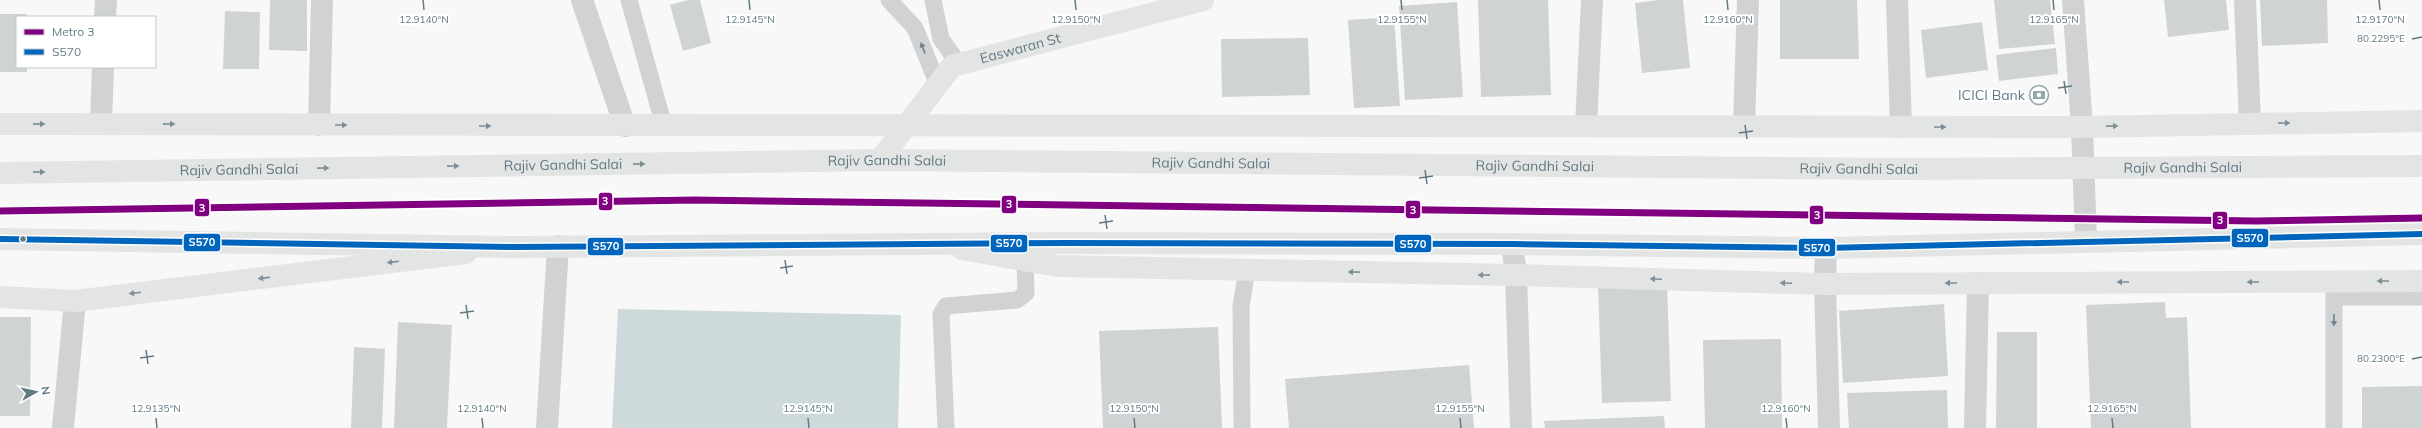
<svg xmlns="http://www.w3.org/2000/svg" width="2422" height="428" font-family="Mulish,sans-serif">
<rect width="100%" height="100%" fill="#f8f8f8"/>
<!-- water -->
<path fill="#ced9db" d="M 618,309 L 901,315 L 898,428 L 612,428 Z"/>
<!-- building -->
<path fill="#d0d3d3" d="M 270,0 L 307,0 L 307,51 L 269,50 Z
M 688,0 L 700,0 L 711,43 L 683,51 L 670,5 Z
M 1478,0 L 1548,0 L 1551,95 L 1481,97 Z
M 1659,0 L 1683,0 L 1690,68 L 1642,73 L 1635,3 Z
M 1780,0 L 1857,0 L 1859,59 L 1780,59 Z
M 1994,0 L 2050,0 L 2055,44 L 1999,49 Z
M 2164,0 L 2226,0 L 2229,30 L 2168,37 Z
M 2260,0 L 2327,0 L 2328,43 L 2262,46 Z
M 1457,2 L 1463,97 L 1405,100 L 1399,6 Z
M 225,11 L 260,12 L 259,69 L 223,69 Z
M 0,14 L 27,14 L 27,17 L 17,17 L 17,67 L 27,67 L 27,72 L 0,72 Z
M 1394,17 L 1400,106 L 1354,108 L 1348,20 Z
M 1982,22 L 1988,70 L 1926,78 L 1921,30 Z
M 1308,38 L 1310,95 L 1222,97 L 1221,39 Z
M 2056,48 L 2058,74 L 1999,81 L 1996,55 Z
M 1667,284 L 1671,401 L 1602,403 L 1598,286 Z
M 2165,302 L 2166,318 L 2187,317 L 2191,428 L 2091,428 L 2086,305 Z
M 1944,304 L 1948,376 L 1843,383 L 1839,311 Z
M 0,317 L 31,317 L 30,416 L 0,416 Z
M 398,322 L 452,325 L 447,428 L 394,428 Z
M 1218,327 L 1222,428 L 1103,428 L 1099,331 Z
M 1997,332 L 2037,332 L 2037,428 L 1996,428 Z
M 1781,339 L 1782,428 L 1705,428 L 1703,340 Z
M 354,347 L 385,349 L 382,428 L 351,428 Z
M 1469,365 L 1474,428 L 1289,428 L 1285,379 Z
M 2422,386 L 2422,428 L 2362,428 L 2362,387 Z
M 1947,390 L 1948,428 L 1849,428 L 1847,393 Z
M 1664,416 L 1665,428 L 1545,428 L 1544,421 Z"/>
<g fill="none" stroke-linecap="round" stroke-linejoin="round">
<!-- lane -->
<path stroke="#d1d2d3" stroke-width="17" d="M 629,0 L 664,126
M 889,0 L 915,28 L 938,85
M 933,0 L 941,39 L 959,64
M 2334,281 L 2334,428
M 2334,297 L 2422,297
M 946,428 L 941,314 L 946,306 L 1017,300 L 1026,293 L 1025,261
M 1242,428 L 1241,306 L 1247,270"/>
<!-- street -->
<path stroke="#d1d2d3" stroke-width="22" d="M 582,0 L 625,126
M 1897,0 L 1901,127
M 2073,0 L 2082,127 L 2086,242
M 2245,0 L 2250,124
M 105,17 L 106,0
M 101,123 L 103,67
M 319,125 L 322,0
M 1586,126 L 1592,0
M 1744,126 L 1748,0
M 1512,244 L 1516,275 L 1521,428
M 1826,248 L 1825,284 L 1829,428
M 63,428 L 75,301
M 547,428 L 558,246
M 1975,428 L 1978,283"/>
<!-- secondary -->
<g stroke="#e3e4e4" stroke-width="22">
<path d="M 0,124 L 2082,127 L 2422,121"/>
<path id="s1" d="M 880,160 L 952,66 L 1203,0"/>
<path d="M 962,249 L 1057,266 L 1516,275 L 1825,284 L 2422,281"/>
<path d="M 0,297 L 75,301 L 466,253"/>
</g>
<!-- primary -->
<g stroke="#e3e4e4" stroke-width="22">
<path id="s2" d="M 0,173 L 880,160 L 1896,169 L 2422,166"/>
<path d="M 0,239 L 515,247 L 1067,243 L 1512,244 L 1826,248 L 2422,234"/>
</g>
<!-- bus-1 casing -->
<g stroke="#fff" stroke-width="9">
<path id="bus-1" d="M 0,239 L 515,247 L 1067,243 L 1512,244 L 1826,248 L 2422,234"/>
</g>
<!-- bus-1 -->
<use href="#bus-1" stroke="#0065bd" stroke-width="6"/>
<!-- metro-1 casing -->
<g stroke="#fff" stroke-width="10">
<path id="metro-1" d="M 0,211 L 695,200 L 2256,221 L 2422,218"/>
</g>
<!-- metro-1 -->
<use href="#metro-1" stroke="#800080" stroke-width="7"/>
</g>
<!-- one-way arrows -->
<defs><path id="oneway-solid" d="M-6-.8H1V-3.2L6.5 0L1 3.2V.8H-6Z"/></defs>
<g fill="#6d838c">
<use href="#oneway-solid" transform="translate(923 48) rotate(-111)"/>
<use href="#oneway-solid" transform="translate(2334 320) rotate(90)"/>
</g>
<g fill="#7c8f97">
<use href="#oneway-solid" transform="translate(2284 123) rotate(-1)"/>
<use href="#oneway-solid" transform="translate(39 124) rotate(-1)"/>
<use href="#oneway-solid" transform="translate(169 124) rotate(1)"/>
<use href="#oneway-solid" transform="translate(341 125)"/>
<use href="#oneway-solid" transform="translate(485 126)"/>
<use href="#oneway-solid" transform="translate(2112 126) rotate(-1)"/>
<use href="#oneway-solid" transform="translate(1940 127)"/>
<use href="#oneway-solid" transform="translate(639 164) rotate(-1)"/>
<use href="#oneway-solid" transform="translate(453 166) rotate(-1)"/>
<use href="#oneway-solid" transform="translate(323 168) rotate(-1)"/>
<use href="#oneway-solid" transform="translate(39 172) rotate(-1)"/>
<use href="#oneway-solid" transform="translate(393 262) rotate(173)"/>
<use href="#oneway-solid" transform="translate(1354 272) rotate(-179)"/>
<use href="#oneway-solid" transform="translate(1484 275) rotate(-179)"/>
<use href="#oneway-solid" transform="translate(264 278) rotate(173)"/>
<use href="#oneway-solid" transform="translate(1656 279) rotate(-178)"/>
<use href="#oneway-solid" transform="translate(2383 281) rotate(180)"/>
<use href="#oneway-solid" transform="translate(2123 282) rotate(180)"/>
<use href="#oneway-solid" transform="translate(2253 282) rotate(180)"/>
<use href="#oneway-solid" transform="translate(1786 283) rotate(-178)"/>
<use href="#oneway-solid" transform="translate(1951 283) rotate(180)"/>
<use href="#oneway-solid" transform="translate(135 293) rotate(173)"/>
</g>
<!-- ticks -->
<path fill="none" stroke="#627a84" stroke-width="1.5" d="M 423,0 L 424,10M 749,0 L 750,10M 1075,0 L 1076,10M 1401,0 L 1402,10M 1727,0 L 1728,10M 2053,0 L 2054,10M 2379,0 L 2380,10M 2412,39 L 2422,37M 2064,81 L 2066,94M 2058,88 L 2072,86M 1745,125 L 1747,139M 1739,133 L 1753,131M 1425,170 L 1427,184M 1419,178 L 1433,176M 1105,215 L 1107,229M 1099,223 L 1113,221M 785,260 L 787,274M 780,268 L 793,266M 466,305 L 468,319M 460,313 L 474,311M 146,350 L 148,364M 140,358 L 154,356M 2412,359 L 2422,357M 156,418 L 157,428M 482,418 L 483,428M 808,418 L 809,428M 1134,418 L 1135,428M 1460,418 L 1461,428M 1786,418 L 1787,428M 2112,418 L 2113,428"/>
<!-- icons -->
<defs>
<g id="bank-ring" transform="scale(1)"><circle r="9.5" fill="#fff" stroke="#96a6ad" stroke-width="1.5"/><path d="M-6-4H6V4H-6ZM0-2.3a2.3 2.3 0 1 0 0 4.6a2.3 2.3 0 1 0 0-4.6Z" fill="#96a6ad"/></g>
</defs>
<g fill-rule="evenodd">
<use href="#bank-ring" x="2039" y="95"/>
</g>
<!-- markers -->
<circle fill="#627a84" stroke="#fff" stroke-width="1.5" cx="23" cy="239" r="3.5"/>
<g text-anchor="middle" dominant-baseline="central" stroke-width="4" stroke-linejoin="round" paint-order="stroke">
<!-- street labels -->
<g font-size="14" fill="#627a84" stroke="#fff">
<text stroke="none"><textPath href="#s1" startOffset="189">Easwaran St</textPath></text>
<text stroke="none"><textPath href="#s2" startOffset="887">Rajiv Gandhi Salai</textPath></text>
<text stroke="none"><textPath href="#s2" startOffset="1211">Rajiv Gandhi Salai</textPath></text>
<text stroke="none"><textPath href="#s2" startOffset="563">Rajiv Gandhi Salai</textPath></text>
<text stroke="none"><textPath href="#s2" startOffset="1535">Rajiv Gandhi Salai</textPath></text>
<text stroke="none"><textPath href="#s2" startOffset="2183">Rajiv Gandhi Salai</textPath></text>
<text stroke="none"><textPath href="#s2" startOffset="1859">Rajiv Gandhi Salai</textPath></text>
<text stroke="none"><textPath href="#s2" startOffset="239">Rajiv Gandhi Salai</textPath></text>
</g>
<!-- poi labels -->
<g font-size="14" fill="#627a84" stroke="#fff" text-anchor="end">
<text x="2025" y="95">ICICI Bank</text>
</g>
</g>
<g font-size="10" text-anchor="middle" fill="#627a84" stroke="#fff" stroke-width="4" stroke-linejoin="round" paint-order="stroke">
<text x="424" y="23">12.9140°N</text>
<text x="750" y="23">12.9145°N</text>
<text x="1076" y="23">12.9150°N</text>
<text x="1402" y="23">12.9155°N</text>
<text x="1728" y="23">12.9160°N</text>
<text x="2054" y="23">12.9165°N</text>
<text x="2380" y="23">12.9170°N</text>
<text x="2381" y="42">80.2295°E</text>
<text x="2381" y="362">80.2300°E</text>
<text x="156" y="412">12.9135°N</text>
<text x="482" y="412">12.9140°N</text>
<text x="808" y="412">12.9145°N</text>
<text x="1134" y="412">12.9150°N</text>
<text x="1460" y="412">12.9155°N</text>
<text x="1786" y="412">12.9160°N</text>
<text x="2112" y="412">12.9165°N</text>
</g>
<g stroke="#fff" stroke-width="1.5">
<rect x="598" y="192" width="15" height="19" rx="4" fill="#800080"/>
<rect x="1001" y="195" width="16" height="19" rx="4" fill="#800080"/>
<rect x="194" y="198" width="16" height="19" rx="4" fill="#800080"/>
<rect x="1405" y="200" width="16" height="19" rx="4" fill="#800080"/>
<rect x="1809" y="205" width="15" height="20" rx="4" fill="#800080"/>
<rect x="2212" y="211" width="16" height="19" rx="4" fill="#800080"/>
<rect x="2231" y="228" width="38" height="20" rx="4" fill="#0065bd"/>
<rect x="183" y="233" width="38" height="19" rx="4" fill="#0065bd"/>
<rect x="990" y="234" width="38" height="19" rx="4" fill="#0065bd"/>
<rect x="1394" y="234" width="38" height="19" rx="4" fill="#0065bd"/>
<rect x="587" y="237" width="37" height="19" rx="4" fill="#0065bd"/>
<rect x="1798" y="238" width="38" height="19" rx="4" fill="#0065bd"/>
</g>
<g font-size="11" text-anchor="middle" font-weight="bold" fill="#fff">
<text x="605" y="205">3</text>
<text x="1009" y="208">3</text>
<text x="202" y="212">3</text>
<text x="1413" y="214">3</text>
<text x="1817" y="219">3</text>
<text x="2220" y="224">3</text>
<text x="2250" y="242">S570</text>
<text x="202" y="246">S570</text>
<text x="1009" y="247">S570</text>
<text x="1413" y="248">S570</text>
<text x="606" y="250">S570</text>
<text x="1817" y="252">S570</text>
</g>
<!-- legend -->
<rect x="16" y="16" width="140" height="52" fill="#ffffff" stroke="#c0cace"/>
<rect x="24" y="29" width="20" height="6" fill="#800080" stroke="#c0cace"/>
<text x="52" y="36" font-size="12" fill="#627a84">Metro 3</text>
<rect x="24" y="49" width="20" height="6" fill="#0065bd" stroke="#c0cace"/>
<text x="52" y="56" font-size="12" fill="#627a84">S570</text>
<!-- north arrow -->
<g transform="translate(36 392) rotate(82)" stroke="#ffffff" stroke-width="3" paint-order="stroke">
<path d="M0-3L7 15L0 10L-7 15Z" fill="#627a84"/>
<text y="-6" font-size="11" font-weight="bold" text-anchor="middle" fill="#627a84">N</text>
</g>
</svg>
